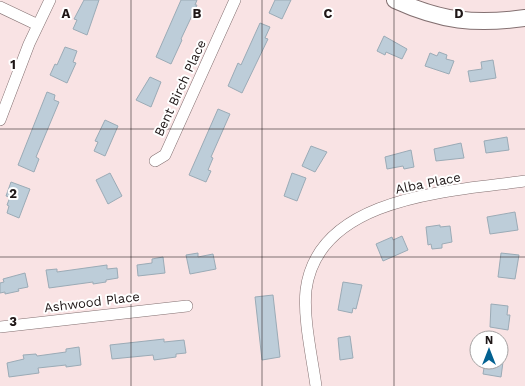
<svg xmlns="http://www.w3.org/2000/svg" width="525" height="386" font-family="'Work Sans',sans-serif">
<rect width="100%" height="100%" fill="#f9e3e4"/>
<!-- building -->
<path fill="#bdcdd9" stroke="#9babb6" d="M 84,0 L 99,0 L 87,35 L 73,29 L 77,20 L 74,19 Z
M 181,0 L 197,0 L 195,5 L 197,5 L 181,39 L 182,40 L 171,64 L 156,57 Z
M 275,0 L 291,0 L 282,19 L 269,13 Z
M 260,23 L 270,27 L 265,38 L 268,39 L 242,93 L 228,86 L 238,63 L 241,65 Z
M 384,36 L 407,49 L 402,59 L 386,52 L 385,55 L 377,51 Z
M 65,47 L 77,51 L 73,62 L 76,63 L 67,83 L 50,75 L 55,64 L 57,65 Z
M 439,52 L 447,55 L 446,59 L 454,61 L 449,74 L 425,66 L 430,53 L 437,56 Z
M 493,60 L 496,78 L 470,82 L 468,71 L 482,69 L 481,62 Z
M 150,77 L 161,82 L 151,107 L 136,100 Z
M 47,92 L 55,95 L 54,100 L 59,102 L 36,157 L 39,159 L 34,172 L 18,165 Z
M 218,109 L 230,114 L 211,157 L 213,158 L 208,170 L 211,171 L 206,182 L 189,175 Z
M 105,120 L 118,126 L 105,156 L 94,151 L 98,142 L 95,141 Z
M 507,137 L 509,150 L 486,153 L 484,141 Z
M 461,143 L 464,158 L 436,161 L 434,149 Z
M 311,146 L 327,152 L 315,172 L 302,166 Z
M 411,150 L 414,167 L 404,169 L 403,166 L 387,169 L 385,157 Z
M 110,173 L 122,196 L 108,204 L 96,180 Z
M 292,173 L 306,178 L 297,201 L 284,196 Z
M 11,182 L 30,189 L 19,218 L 7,213 L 9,206 L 7,205 L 10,197 L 6,196 Z
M 515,212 L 518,230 L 490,234 L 487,217 Z
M 440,225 L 440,227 L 450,226 L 452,242 L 442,244 L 442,248 L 432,249 L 431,244 L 428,245 L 426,227 Z
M 402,236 L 408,250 L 383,261 L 376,244 L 392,237 L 393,240 Z
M 198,253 L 198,257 L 213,254 L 216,269 L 190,274 L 186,255 Z
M 501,253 L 519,255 L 515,279 L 498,277 Z
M 163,257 L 165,273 L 138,276 L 137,265 L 152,263 L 152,259 Z
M 107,265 L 107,269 L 117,268 L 118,278 L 106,280 L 106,282 L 93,284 L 93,282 L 49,288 L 46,270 L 57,269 L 57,272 Z
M 25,273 L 28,287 L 18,289 L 19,291 L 5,294 L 5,292 L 0,293 L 0,283 L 4,282 L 3,279 Z
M 343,282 L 362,285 L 356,309 L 353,308 L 352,313 L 338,310 Z
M 273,295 L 280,357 L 262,360 L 255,297 Z
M 491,304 L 508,306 L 507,315 L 510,315 L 508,330 L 490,327 Z
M 350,336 L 353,358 L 340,360 L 338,338 Z
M 164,339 L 164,342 L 184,340 L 186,353 L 176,354 L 176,357 L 154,360 L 153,355 L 112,359 L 110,345 Z
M 79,347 L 81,365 L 66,367 L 66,365 L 38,368 L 39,373 L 9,377 L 7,363 L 24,359 L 23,355 L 36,354 L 37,356 L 66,352 L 66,349 Z
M 485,362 L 503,362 L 501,377 L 483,374 Z"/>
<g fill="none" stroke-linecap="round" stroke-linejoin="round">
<!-- street casing -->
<g stroke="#837071" stroke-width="12">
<path id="street" d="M 0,7 L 38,25
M 0,120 L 29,44 L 50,0
M 155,161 L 165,155 L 235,0
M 0,327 L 187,306
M 316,386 C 312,357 303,318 306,290 C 318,195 454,191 525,181"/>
</g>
<!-- secondary casing -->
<g stroke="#837071" stroke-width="18">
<path id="secondary" d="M 395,0 C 441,21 475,25 525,18"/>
</g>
<!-- street -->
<use href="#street" stroke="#fff" stroke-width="11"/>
<!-- secondary -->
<use href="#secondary" stroke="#fff" stroke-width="16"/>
</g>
<!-- grid -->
<path fill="none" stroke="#1f1717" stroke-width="1" stroke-opacity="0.55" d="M 131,0 L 131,386M 262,0 L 262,386M 394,0 L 394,386M 0,129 L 525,129M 0,257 L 525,257"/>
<g text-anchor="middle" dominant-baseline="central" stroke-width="4" stroke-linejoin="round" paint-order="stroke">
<!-- street labels -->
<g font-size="13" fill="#1f1717" stroke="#fff">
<text transform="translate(180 88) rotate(-65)">Bent Birch Place</text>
<text transform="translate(428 183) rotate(-11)">Alba Place</text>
<text transform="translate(92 302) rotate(-7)">Ashwood Place</text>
</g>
</g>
<g font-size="13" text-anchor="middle" font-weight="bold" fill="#1f1717" stroke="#fff" stroke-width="4" stroke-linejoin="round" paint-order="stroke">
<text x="66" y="18">A</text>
<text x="197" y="18">B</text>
<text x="328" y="18">C</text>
<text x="459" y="18">D</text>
<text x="13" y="69">1</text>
<text x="13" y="198">2</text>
<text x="13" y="326">3</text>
</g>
<!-- north arrow -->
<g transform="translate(489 350)"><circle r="19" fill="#ffffff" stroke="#a5a2a2"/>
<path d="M0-3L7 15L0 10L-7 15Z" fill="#026191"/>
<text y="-6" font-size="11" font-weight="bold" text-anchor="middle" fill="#1f1717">N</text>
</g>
</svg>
